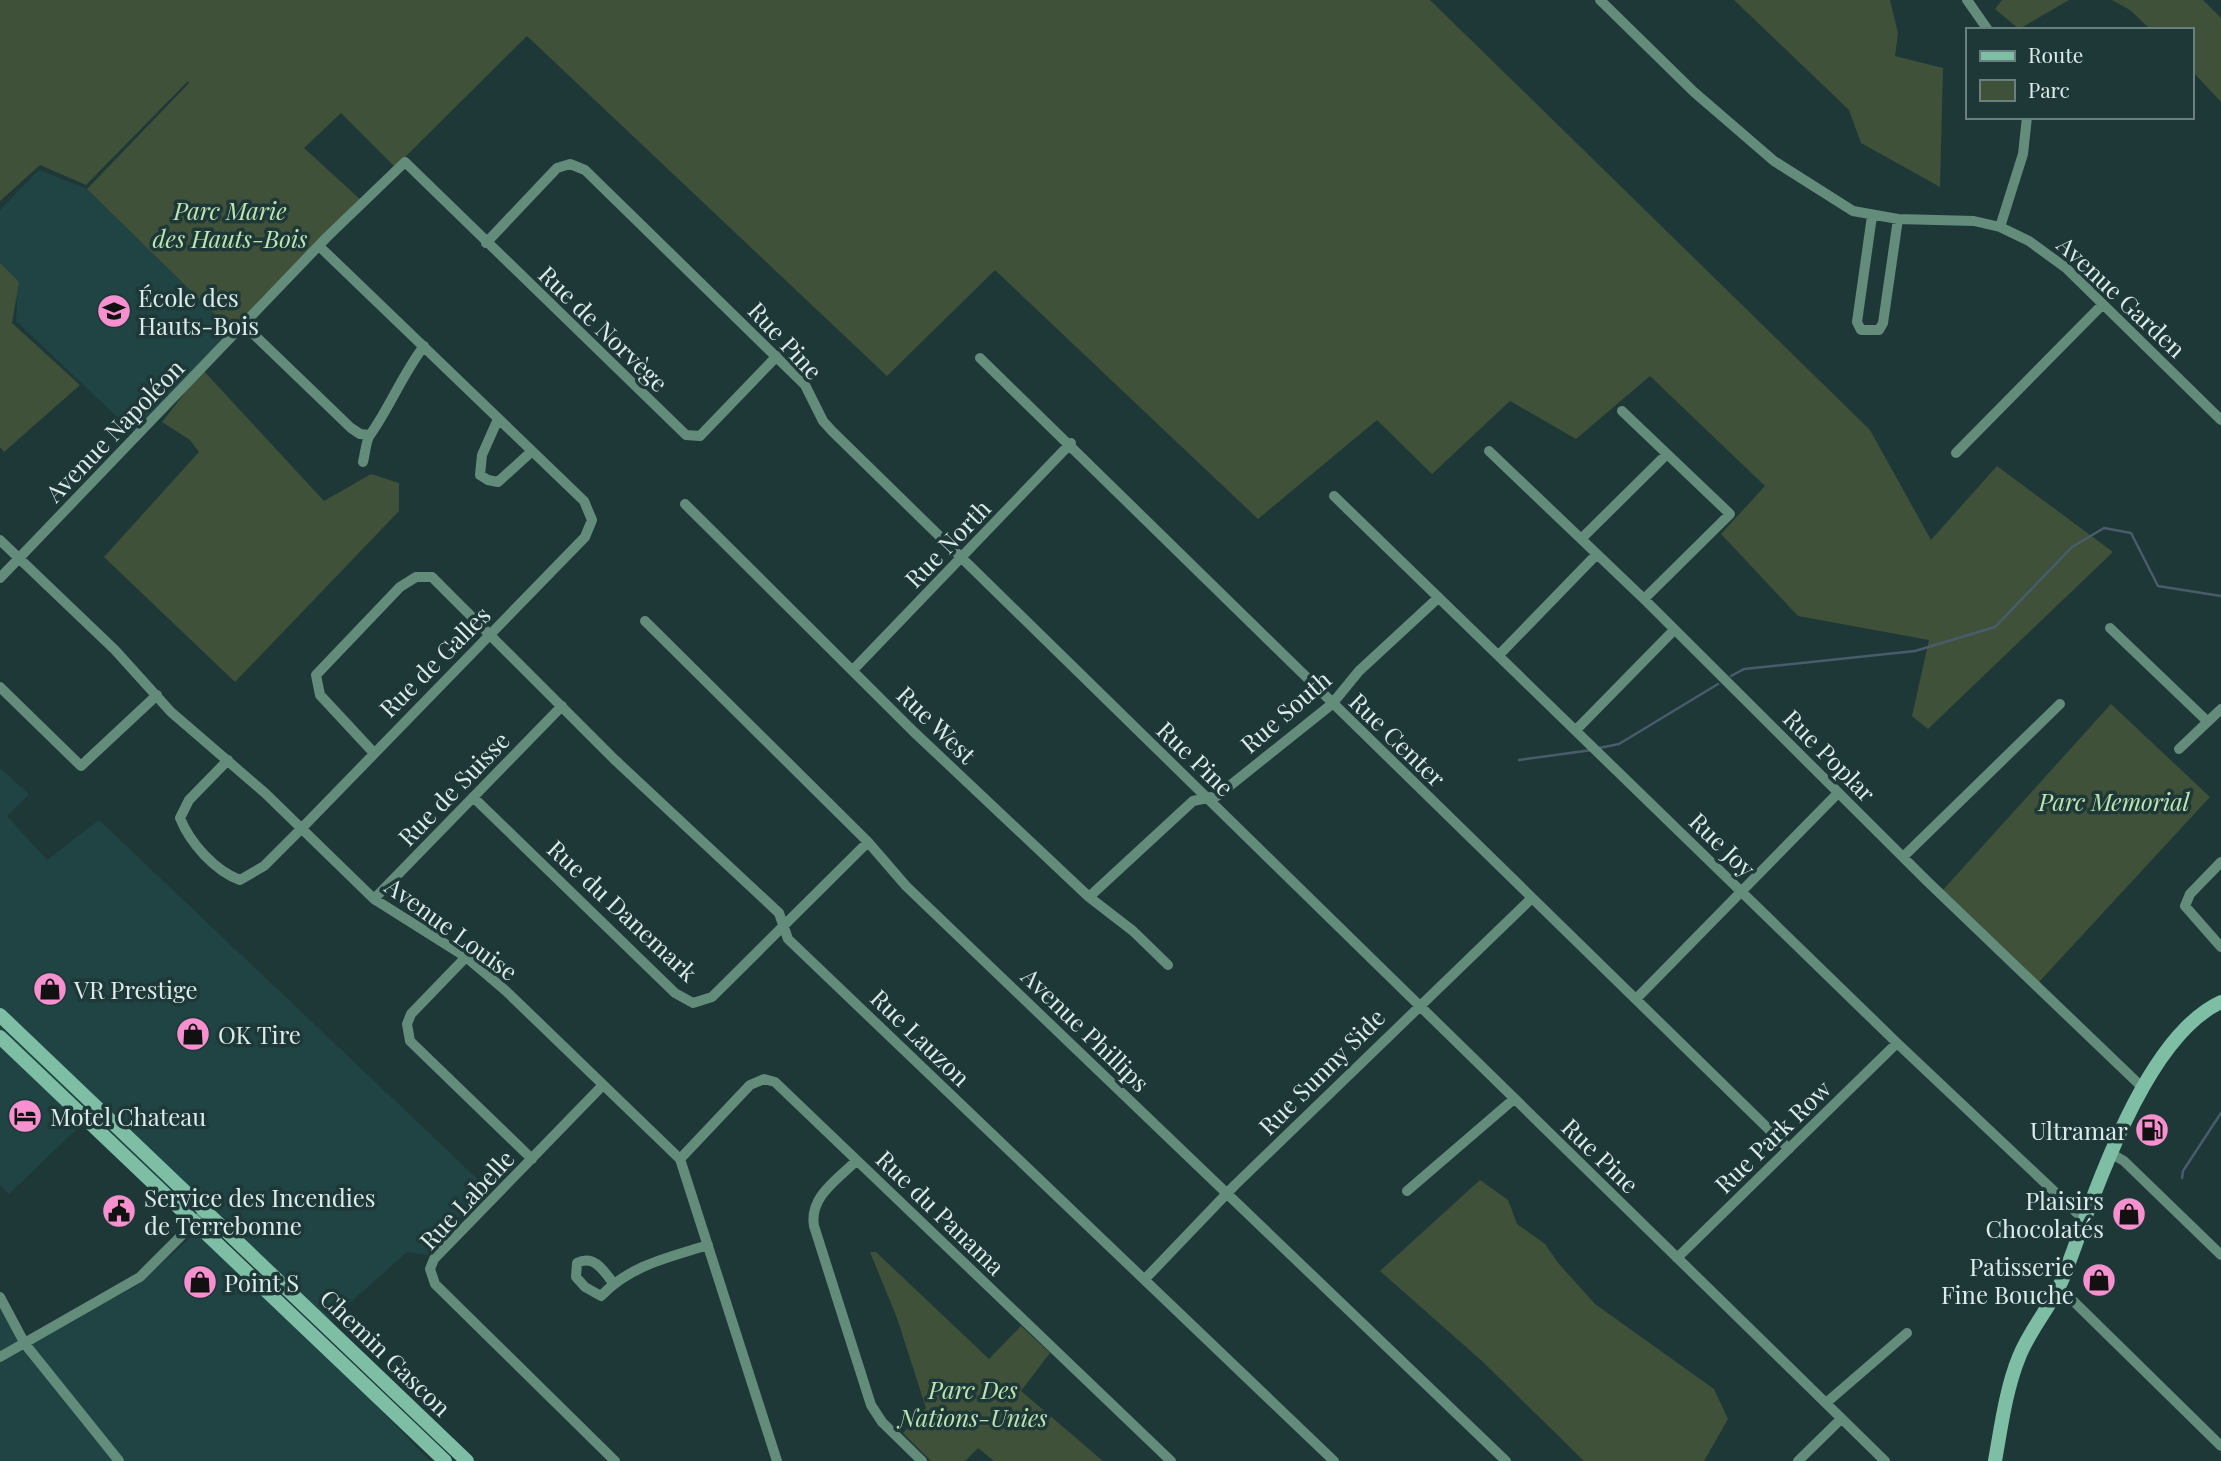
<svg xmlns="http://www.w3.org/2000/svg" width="2221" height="1461" font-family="'Playfair Display',serif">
<rect width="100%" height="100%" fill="#1e3838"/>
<!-- built -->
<path fill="#204444" d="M 39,170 L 87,189 L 234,333 L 134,433 L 16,321 L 17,301 L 0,265 L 0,210 Z
M 0,768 L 29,794 L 7,816 L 47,860 L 99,820 L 487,1188 L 427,1255 L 407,1252 L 326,1324 L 88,1118 L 9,1194 L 0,1185 Z
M 203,1227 L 430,1461 L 0,1461 L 0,1306 L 26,1343 L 135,1287 Z"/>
<!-- green -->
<path fill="#40513a" d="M 0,0 L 1430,0 L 1870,430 L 1931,540 L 1997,466 L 2113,552 L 1928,729 L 1912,716 L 1929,640 L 1798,616 L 1721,534 L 1765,486 L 1650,376 L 1576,439 L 1510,401 L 1432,474 L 1377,420 L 1258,519 L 995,270 L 887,376 L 527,36 L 395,167 L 341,113 L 304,148 L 362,201 L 234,333 L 87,189 L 189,83 L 188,81 L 86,185 L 40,165 L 0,201 Z
M 1734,0 L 1890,0 L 1898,33 L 1895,56 L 1943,68 L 1940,187 L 1861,143 L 1849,110 Z
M 2002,0 L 2069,0 L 2019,29 L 1995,9 Z
M 2112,0 L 2203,0 L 2221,18 L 2221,102 L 2191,70 L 2191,30 L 2151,30 L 2130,10 Z
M 0,263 L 19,282 L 12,323 L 80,385 L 4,452 L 0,447 Z
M 203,370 L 324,501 L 371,474 L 399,483 L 399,511 L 235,682 L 104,557 L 199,452 L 190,440 L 162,422 Z
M 2111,704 L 2210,797 L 2038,983 L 1942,891 Z
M 1480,1180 L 1508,1200 L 1517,1224 L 1545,1244 L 1559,1264 L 1595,1304 L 1714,1389 L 1728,1419 L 1704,1461 L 1584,1461 L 1482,1361 L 1380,1271 Z
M 870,1252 L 876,1252 L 989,1359 L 1021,1326 L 1050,1353 L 1021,1391 L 1103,1461 L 994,1461 L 978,1448 L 965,1461 L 931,1461 L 903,1433 L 926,1408 L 897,1318 Z"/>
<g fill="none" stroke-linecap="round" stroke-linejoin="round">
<!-- stream -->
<path stroke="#495c6c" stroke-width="2.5" d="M 1731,676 L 1744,669 L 1915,651 L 1995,627 L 2072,547 L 2104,528 L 2131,533 L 2158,586 L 2221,596
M 1599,748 L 1619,744 L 1718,684
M 1519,760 L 1592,750
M 2182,1178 L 2183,1171 L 2221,1113"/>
<!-- street -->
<path stroke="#648c7b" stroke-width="10" d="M 1600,0 L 1694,92 L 1774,161 L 1853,211 L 1898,219 L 1974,221 L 2000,227 L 2029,241 L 2066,268 L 2221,420
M 1967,0 L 1988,30
M 1872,216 L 1857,322 L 1861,330 L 1879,330 L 1883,323 L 1898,219
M 2000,227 L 2023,154 L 2027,117
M 486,243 L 557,168 L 570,164 L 585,170 L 805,385 L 823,421 L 832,431 L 1885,1461
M 244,325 L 351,428 L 360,434 L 370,435
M 980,358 L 1789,1149
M 1622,411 L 1730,514 L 1644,599
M 498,419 L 482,455 L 480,475 L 488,480 L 498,482 L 531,452
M 1489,451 L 1644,599 L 1928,882 L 2143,1088
M 1956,453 L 2103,304
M 363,462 C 365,455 366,440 370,435 C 390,407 402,375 424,346
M 1334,496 L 1897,1043 L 2077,1213 L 2086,1217
M 685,504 L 914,732 L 1089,897 L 1133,931 L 1168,965
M 1581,539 L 1667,454
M 0,540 L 115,650 L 171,712 L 265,793 L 374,899 L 466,957 L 506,991 L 680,1159 L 777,1461
M 0,578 L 327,237 L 405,162 L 686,435 L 700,436 L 777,356
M 645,621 L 868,842 L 906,886 L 1506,1461
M 2110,628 L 2207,721
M 1499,655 L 1597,554
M 853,670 L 1071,443
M 0,687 L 81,766 L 157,695
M 1576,730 L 1674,630
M 2179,749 L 2221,709
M 373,752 L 320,695 L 316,675 L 400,587 L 416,577 L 432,577 L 614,759 L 779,913 L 788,939 L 1334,1461
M 228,760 L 189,800 L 180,818 C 190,843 215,871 240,880 L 264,866 L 301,829 L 585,537 L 592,520 L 584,501 L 319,246
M 473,797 L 675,993 L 693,1003 L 712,997 L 868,842
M 1904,856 L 2060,704
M 2221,862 L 2190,894 L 2185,906 L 2221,947
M 1089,897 L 1193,801 L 1217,796 L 1332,704 L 1359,671 L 1438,598
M 374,899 L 562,706
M 466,957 L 411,1014 L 407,1024 L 410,1041 L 532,1159
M 1636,999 L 1838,793
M 603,1085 L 434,1259 L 430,1269 L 435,1284 L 615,1461
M 2112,1154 L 2124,1161 L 2221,1255
M 680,1159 L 750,1085 L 764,1079 L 775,1082 L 1171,1461
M 856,1161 C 837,1180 809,1197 814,1226 L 871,1405 L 882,1422 L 922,1461
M 1407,1191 L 1514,1099
M 1677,1258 L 1897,1043
M 1145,1279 L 1235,1185 L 1532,898
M 613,1283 C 604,1271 594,1254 577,1263 L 576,1277 L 585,1287 L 601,1296 C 630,1265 670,1257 708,1245
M 2059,1287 L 2221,1446
M 0,1297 L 25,1344 L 119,1461
M 0,1357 L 140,1277 L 200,1217
M 1826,1403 L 1907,1333
M 1798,1461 L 1841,1419"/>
<!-- secondary -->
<path stroke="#7ebea4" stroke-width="14" d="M 0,1015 L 467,1461
M 0,1037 L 445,1461
M 1995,1461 C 2001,1427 2006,1389 2019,1357 C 2031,1327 2054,1303 2065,1273 C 2094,1197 2143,1038 2221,1002"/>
</g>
<!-- icons -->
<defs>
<g id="school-disc" transform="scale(1.75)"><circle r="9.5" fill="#f790ce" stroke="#1e3838"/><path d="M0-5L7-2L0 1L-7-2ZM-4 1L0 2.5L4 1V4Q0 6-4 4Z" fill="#111"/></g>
<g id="shop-disc" transform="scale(1.75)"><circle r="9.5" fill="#f790ce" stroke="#1e3838"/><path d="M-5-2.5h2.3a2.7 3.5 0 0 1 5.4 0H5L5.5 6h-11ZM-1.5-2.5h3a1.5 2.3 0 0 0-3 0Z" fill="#111"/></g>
<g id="hotel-disc" transform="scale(1.75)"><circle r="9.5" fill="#f790ce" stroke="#1e3838"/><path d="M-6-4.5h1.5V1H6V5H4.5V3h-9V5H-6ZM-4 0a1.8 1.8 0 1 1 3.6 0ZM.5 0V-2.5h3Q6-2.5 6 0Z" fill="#111"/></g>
<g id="fuel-disc" transform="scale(1.75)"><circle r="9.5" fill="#f790ce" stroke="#1e3838"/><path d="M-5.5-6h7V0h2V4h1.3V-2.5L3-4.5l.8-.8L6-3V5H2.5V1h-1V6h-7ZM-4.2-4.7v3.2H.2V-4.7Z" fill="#111"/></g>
<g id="civic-disc" transform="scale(1.75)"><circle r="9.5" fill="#f790ce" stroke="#1e3838"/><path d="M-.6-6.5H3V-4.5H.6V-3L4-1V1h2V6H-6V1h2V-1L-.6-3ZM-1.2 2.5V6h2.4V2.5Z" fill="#111"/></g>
</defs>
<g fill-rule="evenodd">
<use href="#school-disc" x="114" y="311"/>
<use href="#shop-disc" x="50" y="989"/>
<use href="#shop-disc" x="193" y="1034"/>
<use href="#hotel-disc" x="25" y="1116"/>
<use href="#fuel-disc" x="2152" y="1130"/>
<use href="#civic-disc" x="119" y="1211"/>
<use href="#shop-disc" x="2129" y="1214"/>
<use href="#shop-disc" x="2099" y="1280"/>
<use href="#shop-disc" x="200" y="1282"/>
</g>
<g text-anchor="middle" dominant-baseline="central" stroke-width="7" stroke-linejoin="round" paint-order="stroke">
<!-- park labels -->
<g font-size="24" font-style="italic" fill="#bee5b0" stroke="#1e3838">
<text x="230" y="210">Parc Marie<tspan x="230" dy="28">des Hauts-Bois</tspan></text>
<text x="2114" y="801">Parc Memorial</text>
<text x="973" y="1389">Parc Des<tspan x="973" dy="28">Nations-Unies</tspan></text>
</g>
<!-- street labels -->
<g font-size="24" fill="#dbebea" stroke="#1e3838">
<text transform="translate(2122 296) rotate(43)">Avenue Garden</text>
<text transform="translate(604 328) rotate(44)">Rue de Norvège</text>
<text transform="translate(786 340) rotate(47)">Rue Pine</text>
<text transform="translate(114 430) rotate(-46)">Avenue Napoléon</text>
<text transform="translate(947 543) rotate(-46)">Rue North</text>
<text transform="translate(434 661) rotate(-45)">Rue de Galles</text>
<text transform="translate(1285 711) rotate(-41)">Rue South</text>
<text transform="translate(937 724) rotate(44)">Rue West</text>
<text transform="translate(1398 739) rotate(44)">Rue Center</text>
<text transform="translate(1830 755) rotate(45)">Rue Poplar</text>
<text transform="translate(1196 758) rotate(44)">Rue Pine</text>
<text transform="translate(453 788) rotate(-46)">Rue de Suisse</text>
<text transform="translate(1723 844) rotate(44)">Rue Joy</text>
<text transform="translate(623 910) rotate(43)">Rue du Danemark</text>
<text transform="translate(452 928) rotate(36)">Avenue Louise</text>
<text transform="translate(1086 1029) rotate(44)">Avenue Phillips</text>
<text transform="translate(921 1037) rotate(44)">Rue Lauzon</text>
<text transform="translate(1321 1071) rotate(-45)">Rue Sunny Side</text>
<text transform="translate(1772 1136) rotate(-44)">Rue Park Row</text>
<text transform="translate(1601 1155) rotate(44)">Rue Pine</text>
<text transform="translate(466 1199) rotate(-47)">Rue Labelle</text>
<text transform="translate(941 1212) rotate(44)">Rue du Panama</text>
<text transform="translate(386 1352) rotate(44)">Chemin Gascon</text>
</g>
<!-- poi labels -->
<g font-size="24" fill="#dbebea" stroke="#1e3838" text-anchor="start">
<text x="138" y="297">École des<tspan x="138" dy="28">Hauts-Bois</tspan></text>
<text x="74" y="989">VR Prestige</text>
<text x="218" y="1034">OK Tire</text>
<text x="50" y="1116">Motel Chateau</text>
<text x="2128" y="1130" text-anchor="end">Ultramar</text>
<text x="144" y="1197">Service des Incendies<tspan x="144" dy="28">de Terrebonne</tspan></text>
<text x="2104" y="1200" text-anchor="end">Plaisirs<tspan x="2104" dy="28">Chocolatés</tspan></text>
<text x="2074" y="1266" text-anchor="end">Patisserie<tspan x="2074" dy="28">Fine Bouche</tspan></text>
<text x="224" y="1282">Point S</text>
</g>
</g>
<!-- legend -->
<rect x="1966" y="28" width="228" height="91" fill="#1e3838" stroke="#6a807f" stroke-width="2"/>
<rect x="1980" y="51" width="35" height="10" fill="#7ebea4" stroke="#6a807f" stroke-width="2"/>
<text x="2028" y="63" font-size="21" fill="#dbebea">Route</text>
<rect x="1980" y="80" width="35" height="21" fill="#40513a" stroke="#6a807f" stroke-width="2"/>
<text x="2028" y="98" font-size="21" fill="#dbebea">Parc</text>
</svg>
